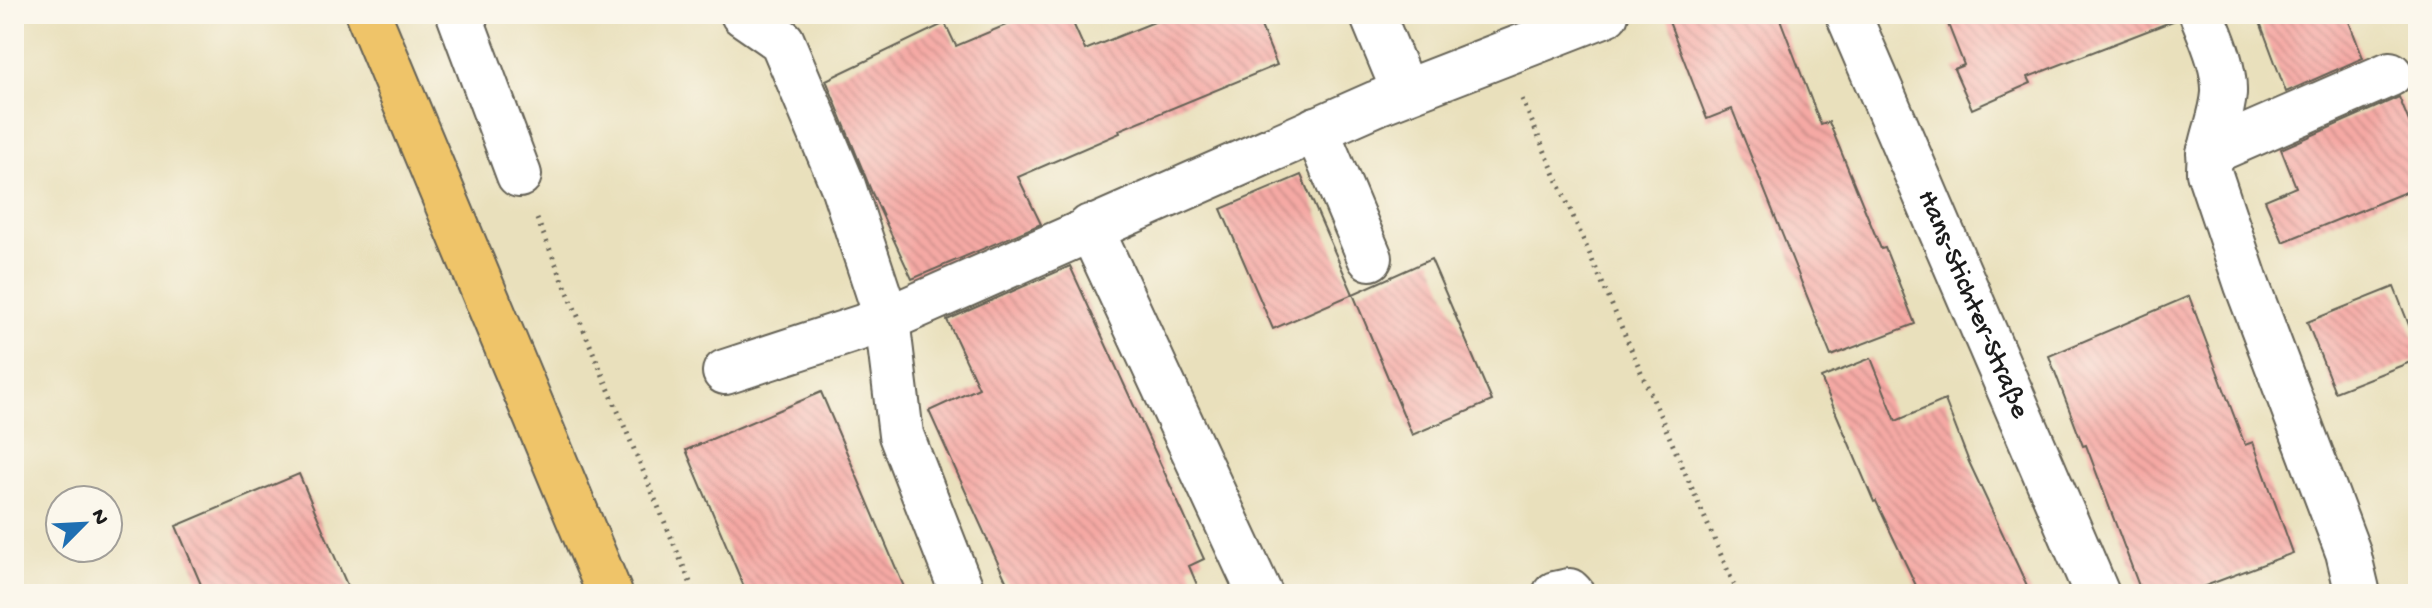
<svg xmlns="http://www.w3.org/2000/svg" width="2432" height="608" font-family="'Gochi Hand',sans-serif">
<defs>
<pattern id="building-back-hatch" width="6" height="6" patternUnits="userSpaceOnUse" patternTransform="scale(2)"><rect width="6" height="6" fill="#f5a9a4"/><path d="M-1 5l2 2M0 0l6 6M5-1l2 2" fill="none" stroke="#d1918d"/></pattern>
</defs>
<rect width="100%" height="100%" fill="#fbf7ec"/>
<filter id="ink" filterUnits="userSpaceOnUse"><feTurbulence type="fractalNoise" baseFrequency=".0125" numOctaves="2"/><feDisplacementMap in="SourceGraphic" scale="16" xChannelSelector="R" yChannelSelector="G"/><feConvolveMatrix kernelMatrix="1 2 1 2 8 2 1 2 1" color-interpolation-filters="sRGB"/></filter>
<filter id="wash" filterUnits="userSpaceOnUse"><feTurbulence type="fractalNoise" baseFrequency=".006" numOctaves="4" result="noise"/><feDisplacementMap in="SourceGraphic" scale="32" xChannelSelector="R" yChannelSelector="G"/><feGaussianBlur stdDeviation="1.8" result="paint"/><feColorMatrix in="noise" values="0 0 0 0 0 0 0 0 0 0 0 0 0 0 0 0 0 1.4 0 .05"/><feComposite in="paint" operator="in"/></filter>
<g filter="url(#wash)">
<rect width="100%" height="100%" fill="#e9e0bc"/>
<g id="blocks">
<!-- building -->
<path fill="url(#building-back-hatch)" d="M 1032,14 L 1069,14 L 1085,50 L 1174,14 L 1256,14 L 1277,65 L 1119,130 L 1120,133 L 1018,177 L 1041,224 L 912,279 L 872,193 L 826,80 L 945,23 L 956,46 Z
M 1666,14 L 1778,14 L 1821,125 L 1829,122 L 1881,249 L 1885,248 L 1915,324 L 1831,356 L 1732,109 L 1707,119 Z
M 1944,14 L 2178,14 L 2178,19 L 2028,77 L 2031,83 L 1972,109 L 1954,69 L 1964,65 Z
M 2257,14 L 2346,14 L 2363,58 L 2286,92 Z
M 2399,97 L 2418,144 L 2418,187 L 2283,242 L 2265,200 L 2296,187 L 2281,149 Z
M 1301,175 L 1353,294 L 1273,329 L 1221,209 Z
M 1431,259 L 1492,401 L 1412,435 L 1353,294 Z
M 1070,266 L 1204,559 L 1189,566 L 1201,594 L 1012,594 L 929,411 L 979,388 L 947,320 Z
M 2394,287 L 2418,348 L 2418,359 L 2335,392 L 2307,322 Z
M 2189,296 L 2245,445 L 2253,442 L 2293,553 L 2184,594 L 2142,594 L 2086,445 L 2083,446 L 2049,356 Z
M 1871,358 L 1896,421 L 1945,400 L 1969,462 L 2031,594 L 1920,594 L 1876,501 L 1874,502 L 1821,378 Z
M 821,392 L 907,594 L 747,594 L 686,450 Z
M 299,474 L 351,594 L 205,594 L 176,526 Z"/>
</g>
</g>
<g filter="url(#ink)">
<use href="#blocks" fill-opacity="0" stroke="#646154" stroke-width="2"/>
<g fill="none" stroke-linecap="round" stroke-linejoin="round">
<!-- minor casing -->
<g stroke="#646154" stroke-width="48">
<g id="minor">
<path d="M 459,14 L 519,175"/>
<path d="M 743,14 L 782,41 L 843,186 L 887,319 L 901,435 L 963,594"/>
<path d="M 1372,14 L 1404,91"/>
<path id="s1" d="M 1848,14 L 2097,594"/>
<path d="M 2202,14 C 2211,37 2225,67 2224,93 C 2222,121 2208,143 2209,172 L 2247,285 L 2348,552 L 2358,594"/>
<path d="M 1316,129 L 1370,258"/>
<path d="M 2209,153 L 2390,74"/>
<path d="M 1090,227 L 1260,594"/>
<path d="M 725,372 L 887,319 L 1377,103 L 1606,14"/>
<path d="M 1555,594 L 1569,591 L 1572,594"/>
</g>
</g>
<!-- major casing -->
<g stroke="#646154" stroke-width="48">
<path id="major" d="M 368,14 L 610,594"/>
</g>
<!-- path -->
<path stroke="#646154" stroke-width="5" stroke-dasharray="2 6" stroke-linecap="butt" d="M 1522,99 L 1738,594
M 537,219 L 695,594"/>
<!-- minor -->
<use href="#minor" stroke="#fff" stroke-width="44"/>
<!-- major -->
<use href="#major" stroke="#efc469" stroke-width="44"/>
</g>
</g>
<g text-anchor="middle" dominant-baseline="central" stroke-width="6" stroke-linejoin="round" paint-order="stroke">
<!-- street labels -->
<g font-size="28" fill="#1c1c1c" stroke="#fbf7ec">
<text stroke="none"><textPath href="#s1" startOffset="316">Hans-Stichter-Straße</textPath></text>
</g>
</g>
<!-- margin -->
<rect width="2432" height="608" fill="none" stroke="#fbf7ec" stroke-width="48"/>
<!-- north arrow -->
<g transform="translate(84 524) rotate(66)"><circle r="38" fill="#fbf7ec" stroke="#a29f99" stroke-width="2"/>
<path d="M0-6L14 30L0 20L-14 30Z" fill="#1f6fb2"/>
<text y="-12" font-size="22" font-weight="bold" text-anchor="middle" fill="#1c1c1c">N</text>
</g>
</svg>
